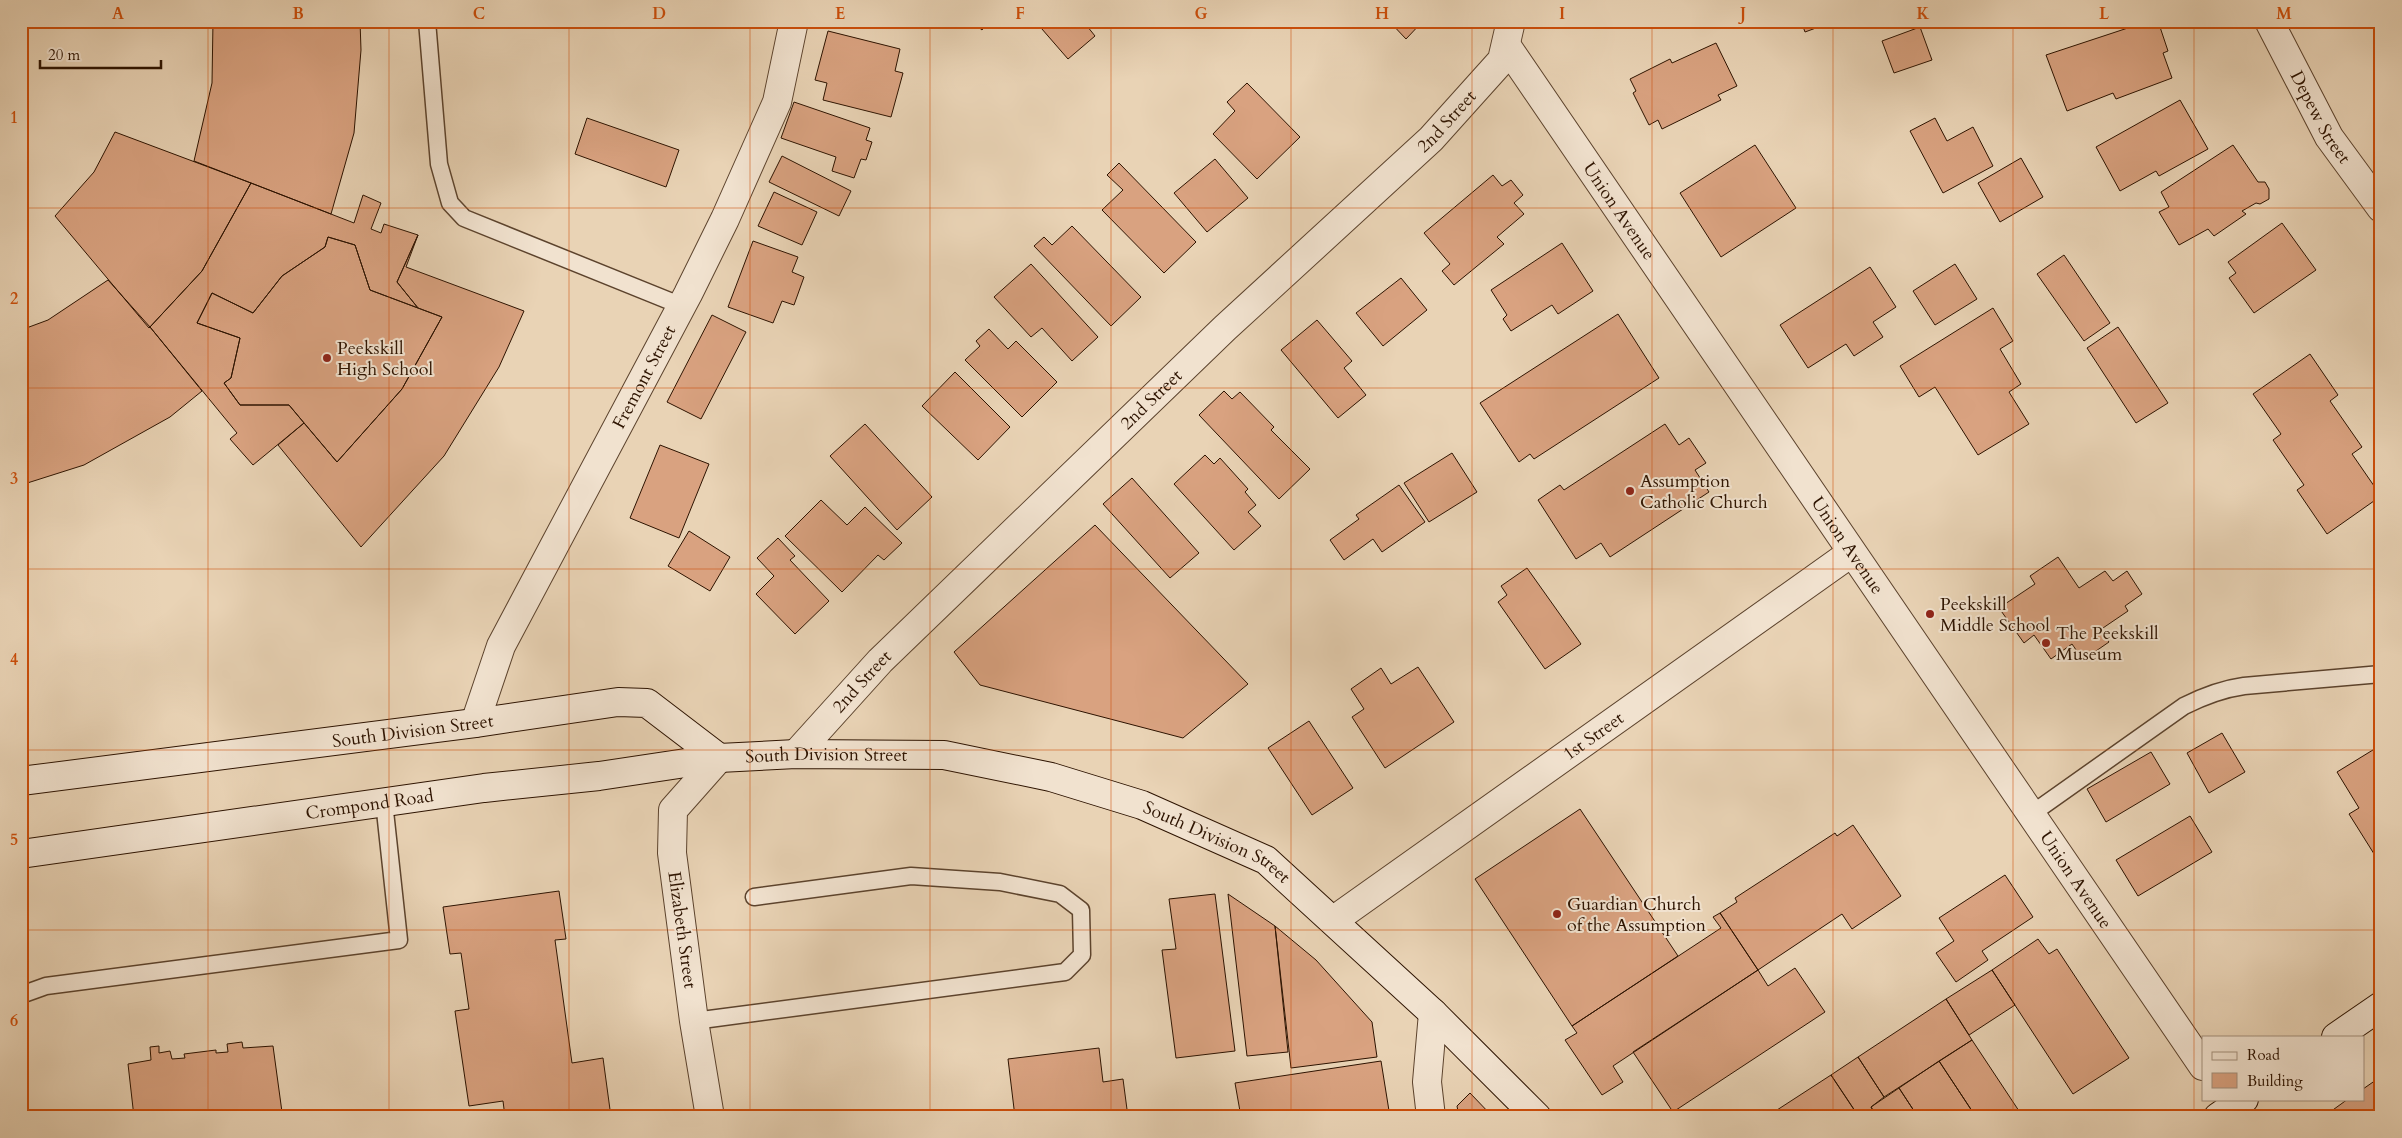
<svg xmlns="http://www.w3.org/2000/svg" width="2402" height="1138" font-family="Cardo,serif">
<rect width="100%" height="100%" fill="#e9d3b5"/>
<filter id="stains"><feTurbulence type="fractalNoise" baseFrequency=".004" numOctaves="4"/><feColorMatrix values="0 0 0 0 .2 0 0 0 0 .09 0 0 0 0 .02 0 0 0 .5 -.17"/></filter>
<radialGradient id="worn" r=".72"><stop offset=".6" stop-color="#630" stop-opacity="0"/><stop offset="1" stop-color="#630" stop-opacity=".3"/></radialGradient>
<!-- building -->
<path fill="#d9a280" stroke="#2d1300" d="M 213,21 L 360,21 L 361,50 L 354,133 L 331,214 L 194,161 L 212,83 Z
M 971,21 L 989,21 L 982,30 Z
M 1035,21 L 1083,21 L 1095,36 L 1068,59 Z
M 1389,21 L 1423,21 L 1406,39 Z
M 1801,21 L 1835,21 L 1805,32 Z
M 2149,21 L 2158,21 L 2168,51 L 2163,53 L 2172,78 L 2116,99 L 2113,93 L 2067,111 L 2046,55 Z
M 1920,27 L 1932,60 L 1894,73 L 1882,41 Z
M 828,31 L 900,49 L 895,71 L 903,73 L 891,117 L 823,100 L 827,83 L 815,80 Z
M 1716,43 L 1737,86 L 1718,95 L 1721,100 L 1662,129 L 1658,120 L 1649,125 L 1633,93 L 1636,91 L 1630,79 L 1670,59 L 1672,63 Z
M 1247,83 L 1300,137 L 1257,179 L 1213,134 L 1235,111 L 1227,102 Z
M 2180,100 L 2208,149 L 2159,176 L 2156,171 L 2120,191 L 2096,147 Z
M 794,102 L 870,128 L 866,140 L 872,142 L 866,160 L 861,159 L 854,178 L 832,171 L 836,157 L 781,138 Z
M 587,118 L 679,150 L 666,187 L 575,154 Z
M 1935,118 L 1947,141 L 1973,127 L 1993,166 L 1943,193 L 1910,131 Z
M 115,132 L 251,183 L 202,271 L 149,328 L 55,216 L 94,172 Z
M 1755,145 L 1796,208 L 1721,257 L 1680,193 Z
M 2233,145 L 2258,182 L 2265,182 L 2269,189 L 2269,199 L 2260,204 L 2256,203 L 2242,211 L 2246,214 L 2214,236 L 2208,229 L 2179,245 L 2159,212 L 2169,207 L 2161,192 Z
M 782,156 L 851,191 L 839,216 L 769,182 Z
M 2021,158 L 2043,197 L 2000,222 L 1978,183 Z
M 1215,159 L 1248,198 L 1207,232 L 1174,193 Z
M 1119,163 L 1196,242 L 1164,273 L 1102,210 L 1123,190 L 1107,175 Z
M 1493,175 L 1502,186 L 1511,180 L 1523,195 L 1514,203 L 1524,214 L 1497,237 L 1504,244 L 1454,285 L 1442,271 L 1450,264 L 1424,233 Z
M 251,183 L 354,223 L 363,195 L 381,203 L 371,229 L 381,233 L 384,224 L 418,235 L 397,282 L 418,308 L 370,290 L 355,245 L 328,237 L 325,247 L 282,276 L 253,313 L 212,293 L 197,323 L 240,338 L 231,378 L 224,383 L 240,405 L 289,405 L 304,423 L 253,465 L 230,439 L 237,433 L 150,327 L 202,271 Z
M 774,192 L 817,212 L 802,245 L 758,226 Z
M 2282,223 L 2316,270 L 2254,313 L 2229,278 L 2236,273 L 2228,262 Z
M 1072,226 L 1141,297 L 1111,326 L 1034,246 L 1044,237 L 1052,245 Z
M 418,235 L 406,267 L 524,311 L 499,367 L 444,456 L 361,547 L 278,445 L 304,423 L 337,462 L 402,389 L 442,317 L 418,308 L 397,282 Z
M 328,237 L 355,245 L 370,290 L 442,317 L 402,389 L 337,462 L 289,405 L 240,405 L 224,383 L 231,378 L 240,338 L 197,323 L 212,293 L 253,313 L 282,276 L 325,247 Z
M 753,241 L 798,257 L 792,272 L 804,277 L 794,305 L 782,301 L 773,323 L 728,307 Z
M 1562,243 L 1593,291 L 1558,314 L 1552,305 L 1511,331 L 1503,319 L 1507,315 L 1491,290 Z
M 2064,255 L 2110,323 L 2084,341 L 2037,274 Z
M 1031,264 L 1098,337 L 1072,361 L 1042,328 L 1031,337 L 994,297 Z
M 1955,264 L 1977,299 L 1935,325 L 1913,291 Z
M 1870,267 L 1896,307 L 1873,322 L 1883,337 L 1854,356 L 1846,344 L 1808,368 L 1780,325 Z
M 1401,278 L 1427,310 L 1383,346 L 1356,313 Z
M 108,280 L 150,327 L 202,391 L 170,417 L 84,465 L 21,485 L 21,330 L 48,320 Z
M 1993,308 L 2013,341 L 2000,349 L 2021,384 L 2009,392 L 2029,424 L 1978,455 L 1935,387 L 1919,397 L 1900,366 Z
M 1618,314 L 1659,378 L 1534,459 L 1530,454 L 1519,462 L 1480,403 Z
M 712,315 L 746,332 L 701,419 L 667,402 Z
M 1317,320 L 1352,361 L 1344,368 L 1366,395 L 1338,418 L 1281,350 Z
M 2118,327 L 2168,403 L 2136,423 L 2087,348 Z
M 989,329 L 1008,349 L 1016,341 L 1057,382 L 1022,417 L 965,360 L 980,346 L 976,341 Z
M 2310,354 L 2338,395 L 2330,401 L 2362,447 L 2352,454 L 2381,496 L 2327,534 L 2297,490 L 2304,485 L 2273,440 L 2281,434 L 2253,394 Z
M 955,372 L 1010,427 L 978,460 L 922,406 Z
M 1224,391 L 1232,399 L 1240,392 L 1274,427 L 1271,430 L 1310,469 L 1279,499 L 1199,415 Z
M 865,424 L 932,497 L 897,530 L 830,456 Z
M 1665,424 L 1679,445 L 1689,438 L 1706,463 L 1695,470 L 1709,492 L 1610,557 L 1601,543 L 1576,559 L 1538,500 L 1560,485 L 1564,490 Z
M 660,445 L 709,464 L 679,538 L 630,518 Z
M 1452,453 L 1477,492 L 1429,522 L 1404,483 Z
M 1205,455 L 1214,464 L 1220,458 L 1248,489 L 1245,492 L 1256,505 L 1248,512 L 1261,526 L 1234,550 L 1174,484 Z
M 1132,478 L 1199,553 L 1170,578 L 1103,504 Z
M 1399,485 L 1425,522 L 1382,552 L 1373,539 L 1344,560 L 1330,540 L 1359,519 L 1356,515 Z
M 821,500 L 847,525 L 865,507 L 902,543 L 884,560 L 878,555 L 842,592 L 785,536 Z
M 1095,525 L 1248,684 L 1183,738 L 980,685 L 954,652 Z
M 689,531 L 730,557 L 710,591 L 668,566 Z
M 778,538 L 795,556 L 790,560 L 829,601 L 795,634 L 756,594 L 774,576 L 757,558 Z
M 2058,557 L 2079,588 L 2105,571 L 2113,581 L 2127,571 L 2142,594 L 2125,606 L 2128,611 L 2100,630 L 2109,642 L 2083,660 L 2072,644 L 2051,659 L 2034,635 L 2024,643 L 1999,608 L 2035,584 L 2030,576 Z
M 1527,568 L 1581,644 L 1545,669 L 1498,602 L 1507,595 L 1501,586 Z
M 1418,667 L 1454,722 L 1385,768 L 1352,717 L 1364,709 L 1351,689 L 1381,668 L 1391,684 Z
M 1309,721 L 1353,788 L 1312,815 L 1268,748 Z
M 2222,733 L 2245,772 L 2209,793 L 2187,753 Z
M 2381,745 L 2381,865 L 2349,814 L 2359,808 L 2337,772 Z
M 2151,752 L 2170,784 L 2106,822 L 2087,789 Z
M 1580,809 L 1678,956 L 1572,1026 L 1475,879 Z
M 2190,816 L 2212,852 L 2138,896 L 2116,860 Z
M 1853,825 L 1901,896 L 1852,929 L 1842,914 L 1758,970 L 1720,913 L 1737,902 L 1735,898 L 1835,833 L 1837,836 Z
M 2005,875 L 2033,917 L 1982,951 L 1988,960 L 1956,982 L 1936,953 L 1954,941 L 1939,918 Z
M 559,891 L 566,939 L 555,940 L 572,1063 L 603,1058 L 611,1117 L 505,1117 L 503,1101 L 469,1106 L 455,1011 L 469,1009 L 461,953 L 450,954 L 443,907 Z
M 1215,894 L 1235,1051 L 1176,1058 L 1162,950 L 1176,949 L 1169,899 Z
M 1228,894 L 1275,926 L 1288,1052 L 1247,1056 Z
M 1720,913 L 1758,970 L 1613,1066 L 1623,1082 L 1602,1095 L 1565,1040 L 1577,1033 L 1572,1026 L 1721,928 L 1713,917 Z
M 1275,926 L 1316,960 L 1372,1022 L 1377,1057 L 1291,1068 Z
M 2038,939 L 2049,954 L 2057,949 L 2129,1058 L 2073,1094 L 1992,970 Z
M 1795,968 L 1825,1012 L 1673,1112 L 1633,1052 L 1758,970 L 1768,986 Z
M 1992,970 L 2015,1005 L 1969,1035 L 1946,999 Z
M 1946,999 L 1972,1040 L 1884,1097 L 1858,1057 Z
M 1972,1040 L 2023,1117 L 1976,1117 L 1939,1061 Z
M 242,1042 L 243,1048 L 273,1046 L 282,1112 L 270,1114 L 271,1117 L 134,1117 L 128,1064 L 151,1060 L 150,1047 L 159,1046 L 159,1053 L 170,1051 L 172,1059 L 185,1058 L 184,1054 L 216,1050 L 216,1053 L 228,1052 L 227,1044 Z
M 1099,1048 L 1103,1082 L 1123,1079 L 1128,1117 L 1015,1117 L 1008,1059 Z
M 1858,1057 L 1884,1097 L 1871,1107 L 1877,1117 L 1859,1117 L 1831,1075 Z
M 1381,1061 L 1390,1117 L 1241,1117 L 1235,1083 Z
M 1939,1061 L 1976,1117 L 1918,1117 L 1899,1088 Z
M 1831,1075 L 1859,1117 L 1782,1117 L 1777,1110 Z
M 2376,1080 L 2381,1087 L 2381,1117 L 2333,1117 L 2330,1112 L 2348,1099 L 2363,1099 L 2363,1089 Z
M 1899,1088 L 1918,1117 L 1877,1117 L 1871,1107 Z
M 1470,1093 L 1493,1117 L 1459,1117 L 1457,1106 Z
M 1777,1110 L 1782,1117 L 1767,1117 Z"/>
<g fill="none" stroke-linecap="round" stroke-linejoin="round">
<!-- lane casing -->
<g stroke="#5c432d" stroke-width="19">
<path id="lane" d="M 427,21 L 439,164 L 450,203 L 464,218 L 682,306
M 2030,815 L 2184,706 C 2204,696 2222,689 2244,686 L 2381,674
M 21,995 L 46,986 L 399,940 L 384,802
M 694,1021 L 1065,972 L 1082,955 L 1081,910 L 1060,894 L 1000,882 L 911,876 L 754,897"/>
</g>
<!-- street casing -->
<g stroke="#5c432d" stroke-width="30">
<g id="street">
<path id="s1" d="M 2269,21 L 2329,137 L 2381,208"/>
<path id="s2" d="M 1506,45 L 2203,1066"/>
<path id="s3" d="M 475,723 L 501,646 L 688,294 L 725,219 L 777,102 L 794,21"/>
<path id="s4" d="M 796,754 L 880,661 L 1225,328 L 1431,139 L 1502,60 L 1511,21"/>
<path id="s5" d="M 1334,920 L 1851,553"/>
<path d="M 710,1117 L 694,1021 L 672,853 L 673,810 L 719,758"/>
<path d="M 1431,1117 L 1427,1082 L 1433,1013"/>
</g>
</g>
<!-- secondary casing -->
<g stroke="#2d1300" stroke-width="30">
<g id="secondary">
<path id="s6" d="M 21,781 L 475,723 L 618,702 L 647,703 L 719,758"/>
<path id="s7" d="M 21,854 L 484,788 L 599,776 L 719,758 L 796,754 L 944,755 L 1051,777 L 1142,805 L 1266,860 L 1433,1013 L 1537,1117"/>
<path d="M 2336,1037 L 2381,1006"/>
<path d="M 2218,1117 L 2244,1099"/>
</g>
</g>
<!-- lane -->
<use href="#lane" stroke="#f1e2cf" stroke-width="16"/>
<!-- street -->
<use href="#street" stroke="#f1e2cf" stroke-width="28"/>
<!-- secondary -->
<use href="#secondary" stroke="#f1e2cf" stroke-width="28"/>
</g>
<!-- grid -->
<path fill="none" stroke="#cc4e0a" stroke-width="1" stroke-opacity="0.55" d="M 208,21 L 208,1117M 389,21 L 389,1117M 569,21 L 569,1117M 750,21 L 750,1117M 930,21 L 930,1117M 1111,21 L 1111,1117M 1291,21 L 1291,1117M 1472,21 L 1472,1117M 1652,21 L 1652,1117M 1833,21 L 1833,1117M 2013,21 L 2013,1117M 2194,21 L 2194,1117M 21,208 L 2381,208M 21,388 L 2381,388M 21,569 L 2381,569M 21,750 L 2381,750M 21,930 L 2381,930"/>
<!-- markers -->
<g fill="#8f2418" stroke="#f1e2cf" stroke-width="2">
<circle cx="327" cy="358" r="5"/>
<circle cx="1630" cy="491" r="5"/>
<circle cx="1930" cy="614" r="5"/>
<circle cx="2046" cy="643" r="5"/>
<circle cx="1557" cy="914" r="5"/>
</g>
<g text-anchor="middle" dominant-baseline="central" stroke-width="4" stroke-linejoin="round" paint-order="stroke">
<!-- street labels -->
<g font-size="18" fill="#2d1300" stroke="#f1e2cf">
<text stroke="none"><textPath href="#s1" startOffset="109">Depew Street</textPath></text>
<text stroke="none"><textPath href="#s4" startOffset="908">2nd Street</textPath></text>
<text stroke="none"><textPath href="#s2" startOffset="201">Union Avenue</textPath></text>
<text stroke="none"><textPath href="#s3" startOffset="386">Fremont Street</textPath></text>
<text stroke="none"><textPath href="#s4" startOffset="502">2nd Street</textPath></text>
<text stroke="none"><textPath href="#s2" startOffset="606">Union Avenue</textPath></text>
<text stroke="none"><textPath href="#s4" startOffset="98">2nd Street</textPath></text>
<text stroke="none"><textPath href="#s6" startOffset="395">South Division Street</textPath></text>
<text stroke="none"><textPath href="#s5" startOffset="318">1st Street</textPath></text>
<text stroke="none"><textPath href="#s7" startOffset="812">South Division Street</textPath></text>
<text stroke="none"><textPath href="#s7" startOffset="352">Crompond Road</textPath></text>
<text stroke="none"><textPath href="#s7" startOffset="1218">South Division Street</textPath></text>
<text stroke="none"><textPath href="#s2" startOffset="1011">Union Avenue</textPath></text>
<text transform="translate(682 930) rotate(82)">Elizabeth Street</text>
</g>
<!-- poi labels -->
<g font-size="18" fill="#2d1300" stroke="#f1e2cf" text-anchor="start">
<text x="337" y="348">Peekskill<tspan x="337" dy="21">High School</tspan></text>
<text x="1640" y="481">Assumption<tspan x="1640" dy="21">Catholic Church</tspan></text>
<text x="1940" y="604">Peekskill<tspan x="1940" dy="21">Middle School</tspan></text>
<text x="2056" y="633">The Peekskill<tspan x="2056" dy="21">Museum</tspan></text>
<text x="1567" y="904">Guardian Church<tspan x="1567" dy="21">of the Assumption</tspan></text>
</g>
</g>
<!-- margin -->
<rect width="2402" height="1138" fill="none" stroke="#e9d3b5" stroke-width="55"/>
<!-- legend -->
<rect x="2202" y="1036" width="162" height="65" fill="#f1e2cf" stroke="#a38f7c"/>
<rect x="2212" y="1052" width="25" height="8" fill="#f1e2cf" stroke="#a38f7c"/>
<text x="2247" y="1060" font-size="15" fill="#2d1300">Road</text>
<rect x="2212" y="1073" width="25" height="15" fill="#d9a280" stroke="#a38f7c"/>
<text x="2247" y="1086" font-size="15" fill="#2d1300">Building</text>
<!-- scale -->
<path d="M40 60v8h121v-8" fill="none" stroke="#2d1300" stroke-width="2.5"/>
<text x="48" y="60" font-size="15" fill="#2d1300" stroke="#f1e2cf" stroke-width="4" paint-order="stroke">20 m</text>
<rect x="28" y="28" width="2346" height="1082" fill="none" stroke="#cc4e0a" stroke-width="2"/>
<g font-size="16" text-anchor="middle" font-weight="bold" fill="#cc4e0a">
<text x="118" y="19">A</text>
<text x="298" y="19">B</text>
<text x="479" y="19">C</text>
<text x="659" y="19">D</text>
<text x="840" y="19">E</text>
<text x="1020" y="19">F</text>
<text x="1201" y="19">G</text>
<text x="1382" y="19">H</text>
<text x="1562" y="19">I</text>
<text x="1743" y="19">J</text>
<text x="1923" y="19">K</text>
<text x="2104" y="19">L</text>
<text x="2284" y="19">M</text>
<text x="14" y="123">1</text>
<text x="14" y="304">2</text>
<text x="14" y="484">3</text>
<text x="14" y="665">4</text>
<text x="14" y="845">5</text>
<text x="14" y="1026">6</text>
</g>
<rect width="100%" height="100%" filter="url(#stains)"/>
<rect width="100%" height="100%" fill="url(#worn)"/>
</svg>
